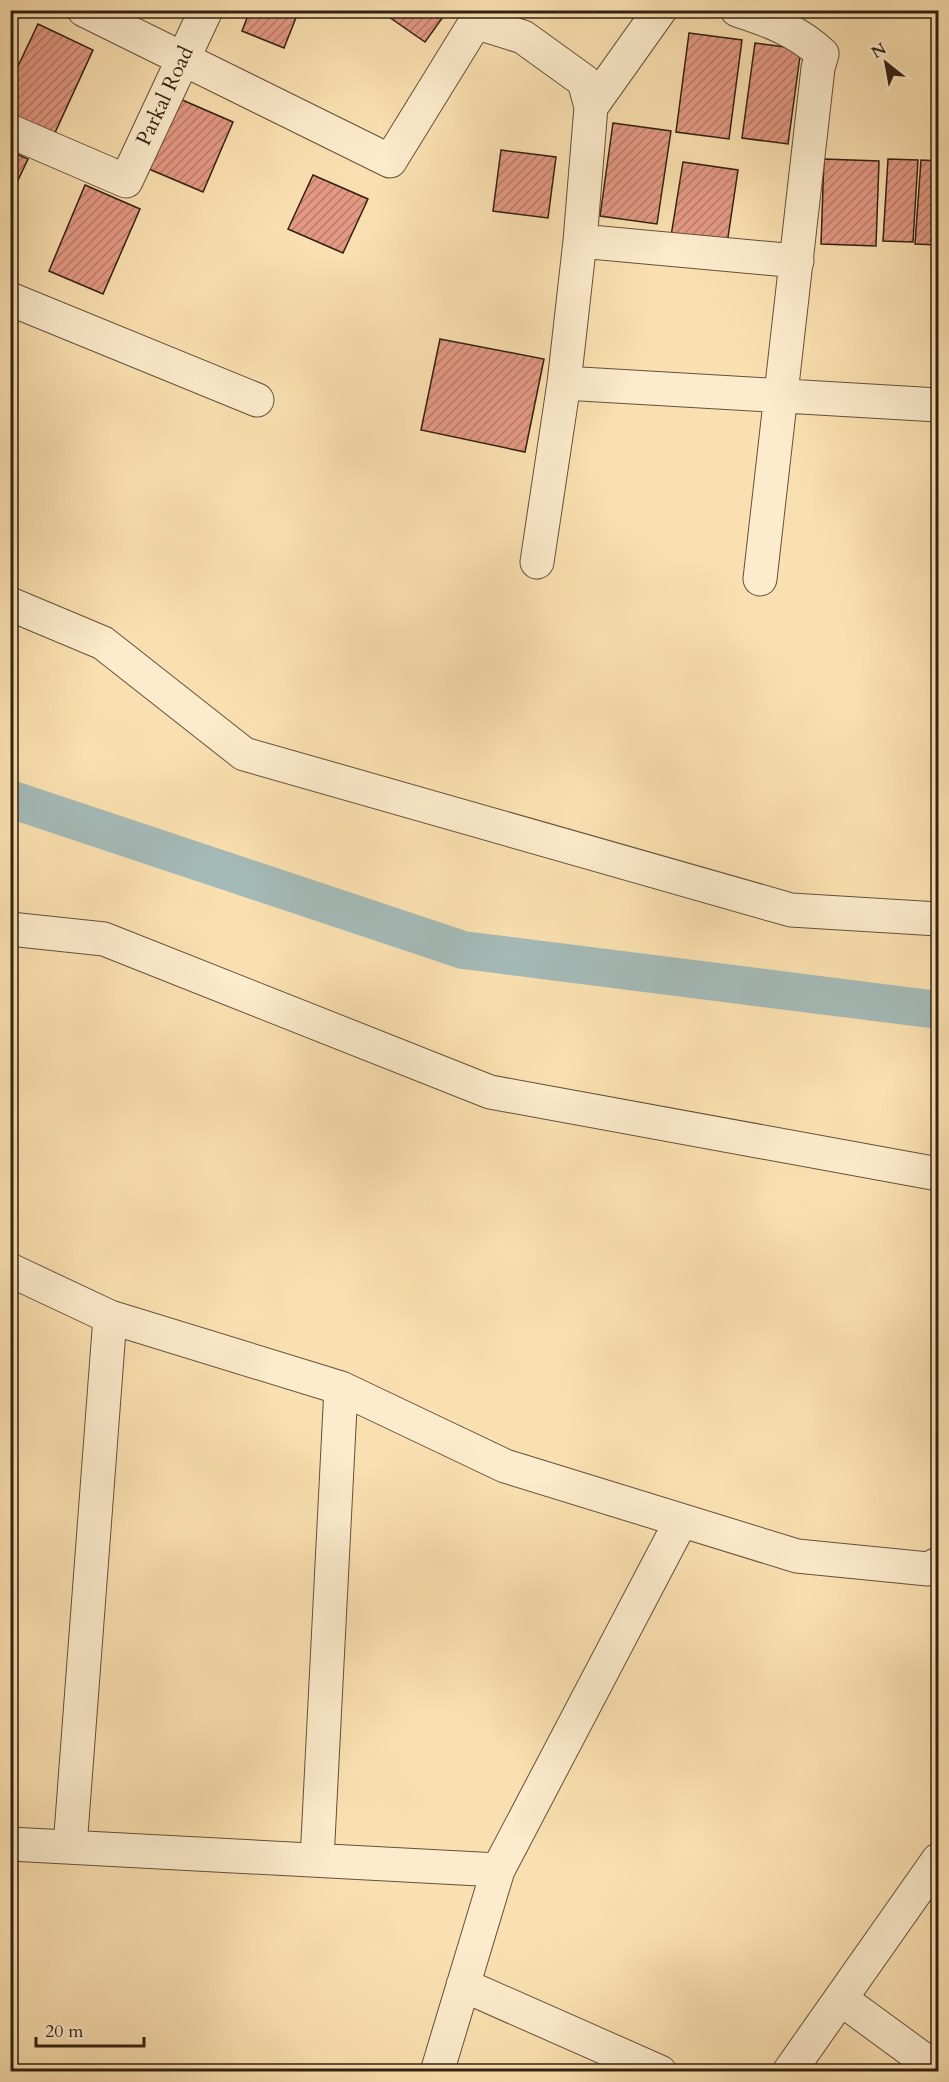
<svg xmlns="http://www.w3.org/2000/svg" width="949" height="2082" font-family="Cardo,serif">
<defs>
<pattern id="building-hatch" width="6" height="6" patternUnits="userSpaceOnUse" patternTransform="scale(1.5)"><rect width="6" height="6" fill="#e39983"/><path d="M-1 1l2-2M0 6l6-6M5 7l2-2" fill="none" stroke="#b97c6a"/></pattern>
</defs>
<rect width="100%" height="100%" fill="#fae0b0"/>
<filter id="stains"><feTurbulence type="fractalNoise" baseFrequency=".00333" numOctaves="4"/><feColorMatrix values="0 0 0 0 .2 0 0 0 0 .09 0 0 0 0 .02 0 0 0 .5 -.17"/></filter>
<radialGradient id="worn" r=".72"><stop offset=".6" stop-color="#630" stop-opacity="0"/><stop offset="1" stop-color="#630" stop-opacity=".3"/></radialGradient>
<g fill="none" stroke-linecap="round" stroke-linejoin="round">
<!-- canal -->
<path stroke="#a4bab7" stroke-width="38" d="M 10,799 L 463,950 L 938,1010"/>
</g>
<!-- building -->
<path fill="url(#building-hatch)" stroke="#322113" stroke-width="1.5" d="M 250,10 L 299,10 L 284,48 L 242,31 Z
M 379,10 L 448,10 L 425,42 Z
M 38,24 L 93,50 L 53,137 L 10,117 L 10,83 Z
M 689,33 L 742,40 L 729,139 L 676,132 Z
M 755,43 L 801,49 L 788,144 L 742,138 Z
M 180,99 L 233,122 L 203,192 L 149,169 Z
M 613,123 L 671,131 L 657,224 L 600,216 Z
M 501,150 L 556,157 L 548,218 L 493,211 Z
M 10,151 L 28,159 L 10,197 Z
M 824,159 L 879,161 L 876,246 L 821,244 Z
M 888,159 L 918,160 L 913,242 L 883,241 Z
M 921,160 L 938,161 L 938,245 L 915,244 Z
M 683,162 L 738,170 L 727,244 L 671,236 Z
M 313,175 L 368,199 L 343,253 L 288,229 Z
M 85,185 L 140,209 L 103,294 L 49,271 Z
M 440,339 L 544,359 L 525,452 L 421,430 Z"/>
<g fill="none" stroke-linecap="round" stroke-linejoin="round">
<!-- minor casing -->
<g stroke="#64513a" stroke-width="35">
<path id="minor" d="M 84,10 L 390,161 L 483,10
M 737,10 C 768,20 798,31 822,54 L 818,68 L 760,579
M 475,22 L 523,37 L 584,81 L 591,107 L 580,241 L 564,383 L 537,562
M 591,107 L 660,10
M 10,131 L 126,181 L 206,10
M 580,241 L 797,261
M 10,299 L 257,400
M 564,383 L 938,405
M 10,604 L 103,643 L 244,754 L 791,910 L 938,919
M 10,929 L 104,939 L 490,1092 L 938,1174
M 10,1270 L 110,1317 L 341,1388 L 505,1466 L 797,1556 L 928,1569 L 938,1564
M 10,1844 L 498,1870
M 70,1847 L 110,1317
M 317,1860 L 341,1388
M 463,1985 L 660,2072
M 841,1999 L 938,2070
M 437,2072 L 498,1870 L 681,1521
M 789,2072 L 938,1860"/>
</g>
<!-- minor -->
<use href="#minor" stroke="#fcebcc" stroke-width="33"/>
</g>
<g text-anchor="middle" dominant-baseline="central" stroke-width="5" stroke-linejoin="round" paint-order="stroke">
<!-- street labels -->
<g font-size="21" fill="#322113" stroke="#fcebcc">
<text transform="translate(165 96) rotate(-65)">Parkal Road</text>
</g>
</g>
<!-- margin -->
<rect width="949" height="2082" fill="none" stroke="#fae0b0" stroke-width="36"/>
<rect x="12" y="12" width="925" height="2058" fill="none" stroke="#322113" stroke-width="3"/>
<rect x="18" y="18" width="913" height="2046" fill="none" stroke="#322113" stroke-width="1.5"/>
<!-- north arrow -->
<g transform="translate(886 63) rotate(329)" stroke="#fcebcc" stroke-width="4.5" paint-order="stroke">
<path d="M0-4.5L10 22L0 15L-10 22Z" fill="#322113"/>
<text y="-9" font-size="16" font-weight="bold" text-anchor="middle" fill="#322113">N</text>
</g>
<!-- scale -->
<path d="M36 2037v9h108v-9" fill="none" stroke="#322113" stroke-width="3"/>
<text x="45" y="2037" font-size="18" fill="#322113" stroke="#fcebcc" stroke-width="4.5" paint-order="stroke">20 m</text>
<rect width="100%" height="100%" filter="url(#stains)"/>
<rect width="100%" height="100%" fill="url(#worn)"/>
</svg>
